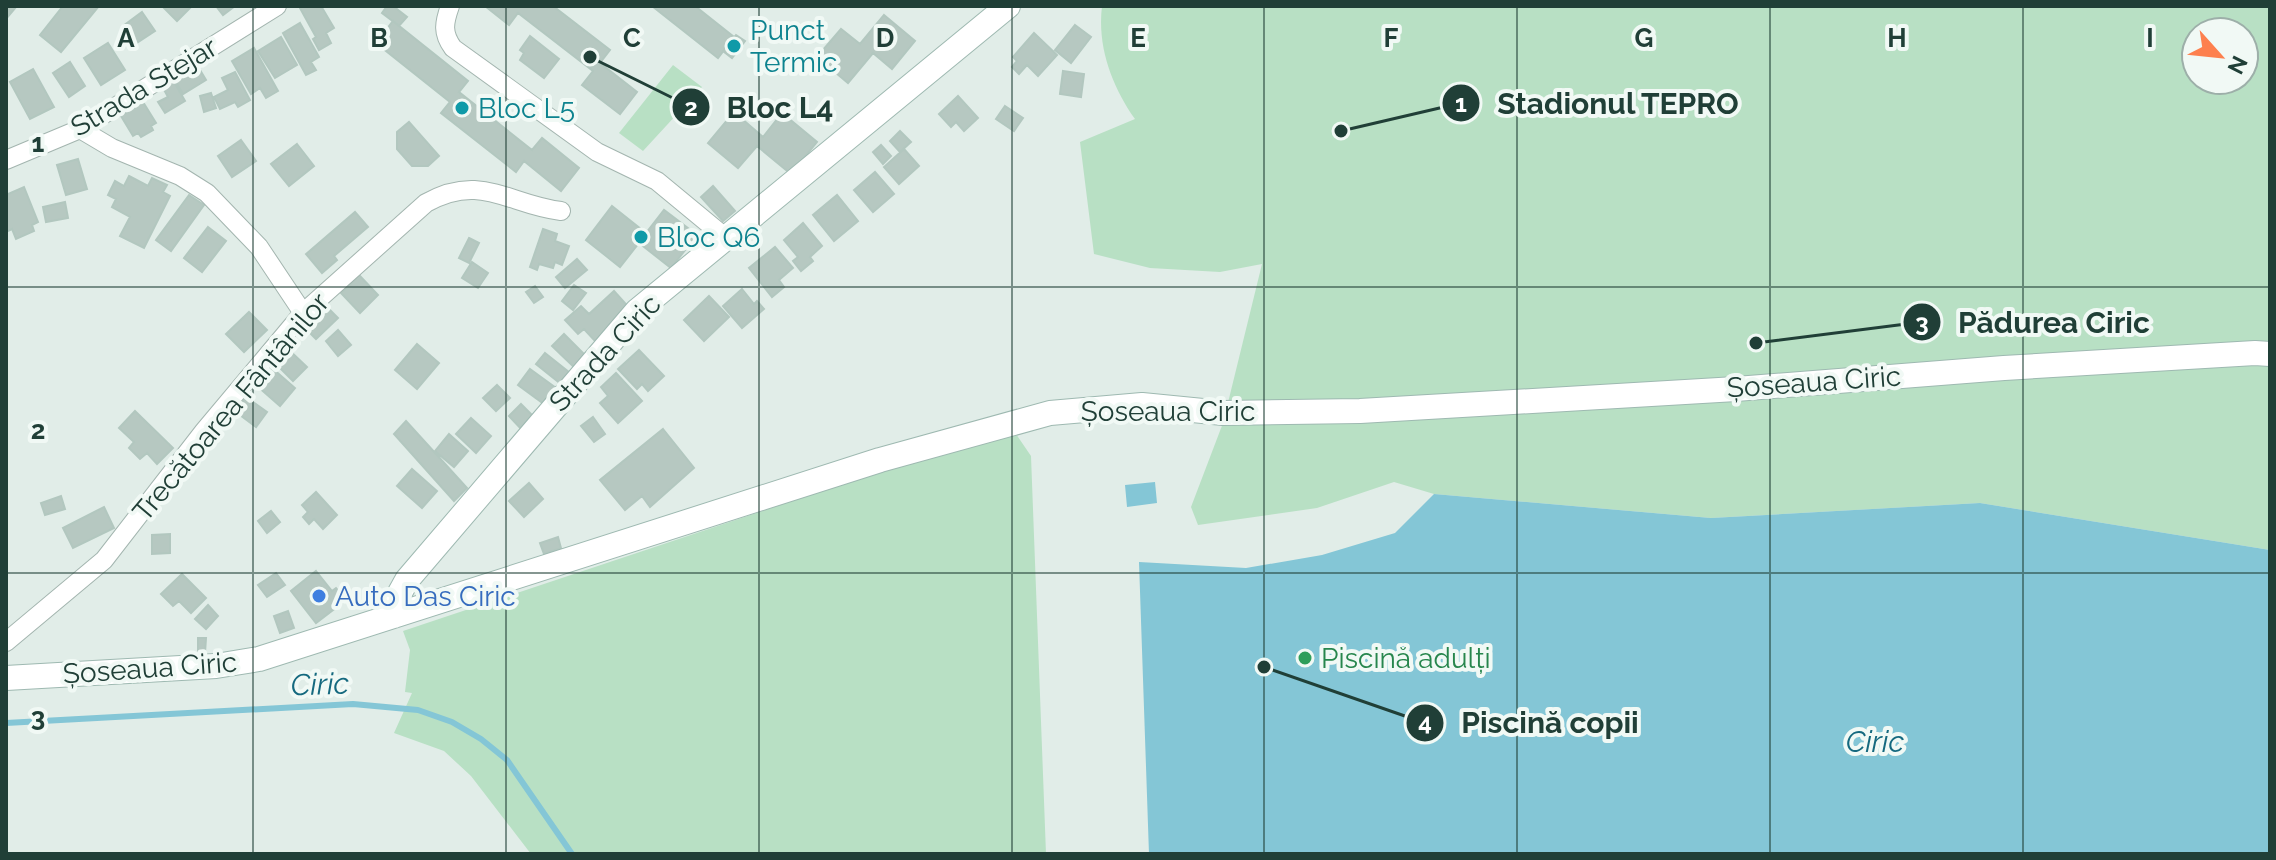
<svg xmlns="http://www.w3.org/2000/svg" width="2276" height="860" font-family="Raleway,sans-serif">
<rect width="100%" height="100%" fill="#e1ede8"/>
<!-- green -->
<path fill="#b8e0c4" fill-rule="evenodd" d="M 1102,6 L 2270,6 L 2270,550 L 1980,503 L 1711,518 L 1434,494 L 1394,482 L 1317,508 L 1198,525 L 1191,507 L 1223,423 L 1262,264 L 1220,272 L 1150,268 L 1094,254 L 1080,142 L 1135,119 C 1112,86 1097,47 1102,6 ZM 2196,32 L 2244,32 L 2244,80 L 2196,80 Z
M 673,65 L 702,87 L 643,151 L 619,133 Z
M 1016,434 L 1031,456 L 1046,854 L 531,854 L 471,776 L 444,751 L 394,733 L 412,693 L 405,692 L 410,650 L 403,631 L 885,470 Z"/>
<!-- water -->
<path fill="#84c6d6" d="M 1155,482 L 1157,503 L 1127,507 L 1125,485 Z
M 1434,494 L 1711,518 L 1980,503 L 2270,550 L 2270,854 L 1149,854 L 1139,562 L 1246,568 L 1322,555 L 1395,533 Z"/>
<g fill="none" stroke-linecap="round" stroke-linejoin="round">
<!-- stream -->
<path stroke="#84c6d6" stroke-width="6" d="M 6,723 L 353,704 L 418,710 L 452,722 L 481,739 L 507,760 L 572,854"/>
</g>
<!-- building -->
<path fill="#b6c8c1" stroke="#b2c7bf" stroke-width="2" d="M 6,6 L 16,7 L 6,19 Z
M 63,6 L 99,6 L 61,52 L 40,35 Z
M 162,6 L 192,6 L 177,21 Z
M 216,6 L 235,6 L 223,15 Z
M 303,6 L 321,6 L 334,28 L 326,33 L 331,43 L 319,50 L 313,39 L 316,37 L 300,8 Z
M 387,6 L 393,6 L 407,17 L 399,26 L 382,13 Z
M 485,6 L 553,6 L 610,50 L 600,63 L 637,92 L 620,114 L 582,85 L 593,71 L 518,13 L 509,25 Z
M 652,6 L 695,6 L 734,37 L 718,58 Z
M 142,12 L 155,31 L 135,44 L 123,26 Z
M 884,15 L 915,41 L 892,69 L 873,53 L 848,83 L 817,57 L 841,29 L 860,44 Z
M 393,21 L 468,81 L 459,92 L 532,150 L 542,138 L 579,168 L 561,191 L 524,161 L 516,172 L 441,113 L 450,102 L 376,43 Z
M 300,23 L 319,57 L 311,62 L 316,70 L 306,75 L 283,33 Z
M 1075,25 L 1091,37 L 1071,63 L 1055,50 Z
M 1034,33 L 1057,55 L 1038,76 L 1027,65 L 1019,74 L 1012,67 L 1017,61 L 1013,57 Z
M 736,35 L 745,41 L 732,58 L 723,51 Z
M 530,36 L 559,59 L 544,78 L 520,60 L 524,53 L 520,50 Z
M 281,37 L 297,65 L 275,78 L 258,51 Z
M 108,43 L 125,70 L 101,85 L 84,58 Z
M 254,48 L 278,91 L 266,98 L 260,88 L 251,94 L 232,61 Z
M 70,62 L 85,86 L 69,97 L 53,73 Z
M 197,65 L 206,80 L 183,94 L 174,79 Z
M 33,69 L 54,107 L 30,119 L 10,82 Z
M 1063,71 L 1084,74 L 1081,97 L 1060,94 Z
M 235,72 L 250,100 L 238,107 L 235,102 L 220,109 L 214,97 L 228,90 L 222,78 Z
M 173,80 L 185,101 L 165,113 L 158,102 L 168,97 L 162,86 Z
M 211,93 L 216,108 L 204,112 L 200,96 Z
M 958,96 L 978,118 L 964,131 L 956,122 L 951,127 L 939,114 Z
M 143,102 L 156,123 L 151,126 L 153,130 L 141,137 L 138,133 L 133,136 L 121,116 Z
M 1005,106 L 1023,118 L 1014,131 L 996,119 Z
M 734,112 L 763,137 L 782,113 L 817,142 L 791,174 L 757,146 L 738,168 L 708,143 Z
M 409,122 L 439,156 L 428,166 L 412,166 L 397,149 L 397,132 Z
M 900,131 L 911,142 L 900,152 L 890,141 Z
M 241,140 L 256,161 L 232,177 L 218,156 Z
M 297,144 L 314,166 L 289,186 L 271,164 Z
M 881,145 L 891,156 L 883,164 L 873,152 Z
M 904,149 L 919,166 L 899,184 L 884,167 Z
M 78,159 L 87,189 L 66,195 L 57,165 Z
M 875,172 L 894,194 L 873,212 L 854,190 Z
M 129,176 L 148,186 L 152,178 L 167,185 L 163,192 L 170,196 L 144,248 L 120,236 L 130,217 L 112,207 L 116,199 L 108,195 L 115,181 L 124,186 Z
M 713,186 L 735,211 L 723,221 L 701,197 Z
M 24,187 L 38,222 L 32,225 L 34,231 L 16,239 L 12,229 L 6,232 L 6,195 Z
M 189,195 L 204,205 L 171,251 L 156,240 Z
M 837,195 L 858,221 L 834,241 L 813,215 Z
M 65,202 L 68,218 L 46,222 L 43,207 Z
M 612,206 L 646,233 L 664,210 L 697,235 L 671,268 L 639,243 L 620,267 L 586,240 Z
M 355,212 L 368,227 L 334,256 L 337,260 L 322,273 L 306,254 Z
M 803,223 L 822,246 L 810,257 L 813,261 L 801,271 L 793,261 L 798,257 L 784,240 Z
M 208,227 L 226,241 L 202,272 L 184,258 Z
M 543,229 L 557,234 L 555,241 L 569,246 L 562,265 L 555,262 L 553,268 L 539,264 L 537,270 L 530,267 Z
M 469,238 L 479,243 L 469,263 L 459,258 Z
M 775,247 L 793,268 L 779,280 L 784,287 L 772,297 L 749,268 Z
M 577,259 L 587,270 L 565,288 L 556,277 Z
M 472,262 L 488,273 L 478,288 L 462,278 Z
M 359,275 L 378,295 L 360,313 L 341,293 Z
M 574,285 L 586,293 L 573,310 L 562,301 Z
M 535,286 L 543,297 L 534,303 L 526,292 Z
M 742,289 L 754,304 L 757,301 L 764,309 L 742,328 L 723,306 Z
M 614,291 L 632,311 L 597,343 L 584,329 L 578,334 L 565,320 L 581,306 L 589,314 Z
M 709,296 L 729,317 L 704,341 L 684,320 Z
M 325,305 L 338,318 L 316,339 L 303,326 Z
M 249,312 L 267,330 L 244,352 L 226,334 Z
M 338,330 L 351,345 L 338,356 L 326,341 Z
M 564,334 L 587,357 L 576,369 L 552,346 Z
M 417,344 L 439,363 L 417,389 L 395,370 Z
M 288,349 L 307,367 L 293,381 L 275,363 Z
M 639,350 L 664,376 L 648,391 L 642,384 L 637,389 L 618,369 Z
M 545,353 L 570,373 L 561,384 L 536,364 Z
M 272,368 L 295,388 L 280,406 L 257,386 Z
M 530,369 L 556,388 L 544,404 L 518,385 Z
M 616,373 L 642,401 L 618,423 L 600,403 L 608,396 L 601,387 Z
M 497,385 L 510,398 L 496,411 L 483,398 Z
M 246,397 L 267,412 L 256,427 L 236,412 Z
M 521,404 L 536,419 L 524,432 L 509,416 Z
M 135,411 L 173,448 L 157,464 L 147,453 L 140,459 L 129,448 L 134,442 L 119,428 Z
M 593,417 L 605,434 L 594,442 L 581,426 Z
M 471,418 L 491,436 L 476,453 L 456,434 Z
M 406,421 L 467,488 L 454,501 L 394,434 Z
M 663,429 L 694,468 L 650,507 L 642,496 L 625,510 L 600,480 Z
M 449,434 L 468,451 L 454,467 L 435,451 Z
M 412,469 L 437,491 L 422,508 L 397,486 Z
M 529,483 L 543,499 L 524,517 L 509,501 Z
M 316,492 L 337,515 L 323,529 L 314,519 L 309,524 L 303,517 L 308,512 L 302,505 Z
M 61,496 L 65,509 L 45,515 L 41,503 Z
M 104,507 L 114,528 L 73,548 L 63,528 Z
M 271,511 L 280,522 L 267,533 L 258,521 Z
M 170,534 L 170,553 L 152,554 L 152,535 Z
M 558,537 L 561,548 L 544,554 L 540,543 Z
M 316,571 L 332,591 L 336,588 L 346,600 L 316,623 L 291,591 Z
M 276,573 L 285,585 L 267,597 L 258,585 Z
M 182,574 L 206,598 L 191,613 L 179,601 L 173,606 L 161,594 Z
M 208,605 L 218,616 L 206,629 L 195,619 Z
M 288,611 L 294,628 L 280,633 L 274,616 Z
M 198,638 L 206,638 L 205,653 L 198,652 Z"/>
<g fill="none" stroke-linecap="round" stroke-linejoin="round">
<!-- street casing -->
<g stroke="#a3b5af" stroke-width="20">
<path id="street" d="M 450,6 C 444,23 442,33 453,48 L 597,152 L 657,181 L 726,238
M 80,129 L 112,148 L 180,176 L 207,193 L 259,247 L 303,313
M 6,160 L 80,129 L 277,6
M 6,642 L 104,560 L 204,431 L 303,313 L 426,203 C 481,172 509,205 561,211"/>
</g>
<!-- secondary casing -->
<g stroke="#9eb9b1" stroke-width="26">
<path id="secondary" d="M 394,616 L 397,598 L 407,580 L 637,311 L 1008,6
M 6,678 L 216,666 L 259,659 L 880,460 L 1050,413 L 1142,405 L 1223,413 L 1360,411 L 1736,389 L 2004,368 L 2255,353 L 2270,354"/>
</g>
<!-- street -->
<use href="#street" stroke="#fff" stroke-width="18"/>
<!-- secondary -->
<use href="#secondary" stroke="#fff" stroke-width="24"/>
</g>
<!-- grid -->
<path fill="none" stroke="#203f37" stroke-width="2" stroke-opacity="0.55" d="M 253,6 L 253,854M 506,6 L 506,854M 759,6 L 759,854M 1012,6 L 1012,854M 1264,6 L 1264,854M 1517,6 L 1517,854M 1770,6 L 1770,854M 2023,6 L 2023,854M 6,287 L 2270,287M 6,573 L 2270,573"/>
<!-- markers -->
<g fill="#0f9aa8" stroke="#f1f9f5" stroke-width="3">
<circle cx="734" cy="46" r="8"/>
<circle cx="462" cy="108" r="8"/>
<circle cx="641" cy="237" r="8"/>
</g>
<circle fill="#3f7fe0" stroke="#f1f9f5" stroke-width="3" cx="319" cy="596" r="8"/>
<circle fill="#2e9e5b" stroke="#f1f9f5" stroke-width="3" cx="1305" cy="658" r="8"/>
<g text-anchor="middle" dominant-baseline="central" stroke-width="8" stroke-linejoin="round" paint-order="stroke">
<!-- culture labels -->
<g font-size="28" fill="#0d838f" stroke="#f1f9f5" text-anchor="start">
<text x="750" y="30">Punct<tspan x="750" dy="32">Termic</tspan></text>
<text x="478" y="108">Bloc L5</text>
<text x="657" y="237">Bloc Q6</text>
</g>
<!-- street labels -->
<g font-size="28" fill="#203f37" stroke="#f1f9f5">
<text transform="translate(144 87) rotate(-31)">Strada Stejar</text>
<text transform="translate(605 353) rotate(-47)">Strada Ciric</text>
<text transform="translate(1814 382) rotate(-4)">Șoseaua Ciric</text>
<text transform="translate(231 407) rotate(-50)">Trecătoarea Fântânilor</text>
<text x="1168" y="411">Șoseaua Ciric</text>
<text transform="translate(150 668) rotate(-4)">Șoseaua Ciric</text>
</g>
<!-- shop labels -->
<g font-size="28" fill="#366cbe" stroke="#f1f9f5" text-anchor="start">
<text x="335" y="596">Auto Das Ciric</text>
</g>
<!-- leisure labels -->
<g font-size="28" fill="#27864d" stroke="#f1f9f5" text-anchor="start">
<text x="1321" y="658">Piscină adulți</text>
</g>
<!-- water labels -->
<g font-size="30" font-style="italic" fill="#15697f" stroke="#f1f9f5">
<text transform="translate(320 684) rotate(-2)">Ciric</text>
<text x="1875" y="741">Ciric</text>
</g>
</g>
<g font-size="26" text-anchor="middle" font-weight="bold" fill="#203f37" stroke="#f1f9f5" stroke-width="8" stroke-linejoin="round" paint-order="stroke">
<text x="126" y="47">A</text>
<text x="379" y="47">B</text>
<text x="632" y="47">C</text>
<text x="885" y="47">D</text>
<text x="1138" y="47">E</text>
<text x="1391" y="47">F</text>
<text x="1644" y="47">G</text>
<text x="1897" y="47">H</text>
<text x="2150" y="47">I</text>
<text x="38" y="152">1</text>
<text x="38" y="439">2</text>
<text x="38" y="726">3</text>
</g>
<!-- callouts -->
<path fill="none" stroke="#203f37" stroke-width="3" d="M1341 131L1461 103M590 57L691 107M1756 343L1922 322M1264 667L1425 723"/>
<g fill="#203f37" stroke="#f1f9f5" stroke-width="3">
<circle cx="1341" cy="131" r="8"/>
<circle cx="590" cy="57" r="8"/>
<circle cx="1756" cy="343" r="8"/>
<circle cx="1264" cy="667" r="8"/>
<circle cx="1461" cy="103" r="20"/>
<circle cx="691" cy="107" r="20"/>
<circle cx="1922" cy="322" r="20"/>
<circle cx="1425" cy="723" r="20"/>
</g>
<g font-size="24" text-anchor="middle" font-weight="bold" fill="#fff">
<text x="1461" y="112">1</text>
<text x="691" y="116">2</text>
<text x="1922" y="331">3</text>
<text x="1425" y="731">4</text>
</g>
<g font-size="30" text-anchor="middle" font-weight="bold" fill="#203f37" stroke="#f1f9f5" stroke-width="8" stroke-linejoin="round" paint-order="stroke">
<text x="1618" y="114">Stadionul TEPRO</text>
<text x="780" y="118">Bloc L4</text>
<text x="2054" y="333">Pădurea Ciric</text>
<text x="1550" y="733">Piscină copii</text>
</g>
<!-- border -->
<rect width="2276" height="860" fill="none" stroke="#203f37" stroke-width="16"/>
<!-- north arrow -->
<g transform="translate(2220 56) rotate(117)"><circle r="38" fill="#f1f9f5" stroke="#9dafa9" stroke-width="2"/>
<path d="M0-6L14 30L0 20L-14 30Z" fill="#fd804e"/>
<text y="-12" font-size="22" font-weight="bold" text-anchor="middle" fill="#203f37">N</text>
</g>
</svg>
